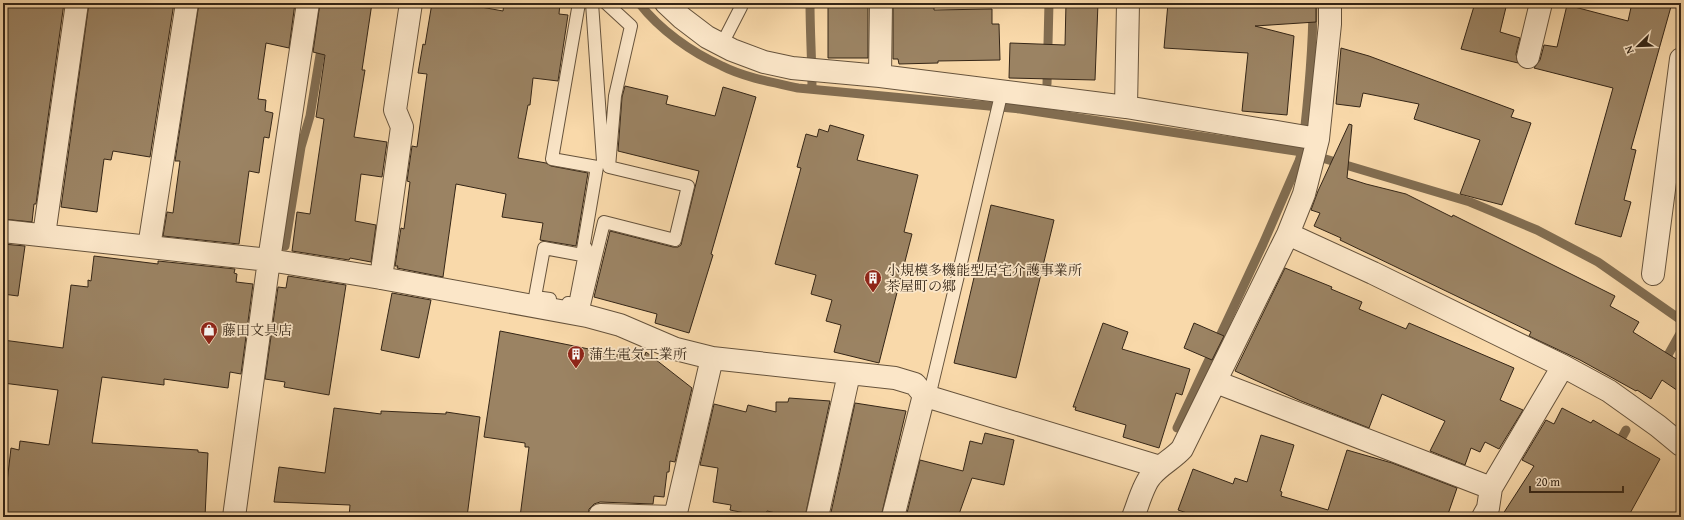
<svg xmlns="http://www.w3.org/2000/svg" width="1684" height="520" font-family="'Gentium Book Plus','Noto Serif JP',serif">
<rect width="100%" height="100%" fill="#f9d9aa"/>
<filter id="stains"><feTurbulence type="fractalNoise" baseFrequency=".005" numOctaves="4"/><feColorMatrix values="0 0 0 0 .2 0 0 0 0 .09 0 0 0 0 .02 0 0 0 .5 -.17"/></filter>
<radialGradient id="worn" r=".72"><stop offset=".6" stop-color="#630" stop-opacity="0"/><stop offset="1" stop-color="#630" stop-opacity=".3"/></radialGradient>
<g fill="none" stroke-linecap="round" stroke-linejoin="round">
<!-- stream -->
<path stroke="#826d51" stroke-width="9" d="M 639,3 C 660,30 691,52 722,66 C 743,77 775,83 798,88 L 1020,109 L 1302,152 L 1470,202 L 1537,230 L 1598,262 L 1681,320
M 810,3 C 810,32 812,60 812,89
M 1047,84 L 1049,3
M 285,246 L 301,147 L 310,116 L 322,43
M 1663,364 L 1681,332
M 1177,428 L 1263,244 L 1299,161 L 1302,152 C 1308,102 1313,53 1313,3
M 1617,446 L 1626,430"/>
</g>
<!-- building -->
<path fill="#9b8363" stroke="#352617" d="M 3,3 L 64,3 L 36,204 L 34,204 L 32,222 L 3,219 Z
M 89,3 L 174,3 L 150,157 L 113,151 L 111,160 L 104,159 L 97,212 L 61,207 Z
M 199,3 L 295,3 L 289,48 L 266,43 L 258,99 L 266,100 L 265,111 L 273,113 L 269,138 L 264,137 L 259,173 L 249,171 L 239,244 L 163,236 L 167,212 L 173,213 L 180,161 L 175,161 Z
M 320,3 L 372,3 L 362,70 L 365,70 L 354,137 L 387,142 L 382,177 L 361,174 L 355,221 L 376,225 L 371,262 L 350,258 L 349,260 L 292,251 L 297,212 L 310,214 L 324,119 L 316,117 L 325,55 L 313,52 Z
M 432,3 L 459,3 L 503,11 L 504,3 L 560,3 L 559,14 L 568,15 L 558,81 L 533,78 L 530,105 L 528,105 L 518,158 L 546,163 L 551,166 L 588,173 L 576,246 L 540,240 L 543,223 L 502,217 L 506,194 L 456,184 L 443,277 L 397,268 L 398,266 L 395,266 L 401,228 L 404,229 L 410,182 L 407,181 L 412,146 L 417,147 L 427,74 L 418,73 L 423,44 L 425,45 Z
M 828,3 L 868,3 L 868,58 L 828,58 Z
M 893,3 L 934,3 L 934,10 L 992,9 L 992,24 L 999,24 L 1000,60 L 938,61 L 938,63 L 899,64 L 898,59 L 893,59 Z
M 1066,3 L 1098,3 L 1095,80 L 1009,78 L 1010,43 L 1065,45 Z
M 1168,3 L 1316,3 L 1316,22 L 1255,26 L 1294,36 L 1287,115 L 1242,111 L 1248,53 L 1164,48 Z
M 1475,3 L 1507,3 L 1500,32 L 1520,38 L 1516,54 L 1518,63 L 1461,49 Z
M 1632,3 L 1672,3 L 1631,149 L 1636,150 L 1624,200 L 1631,202 L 1621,237 L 1575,224 L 1613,88 L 1534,68 L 1540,60 L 1544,45 L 1557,47 L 1567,5 L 1628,21 Z
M 1341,48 L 1369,56 L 1514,110 L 1511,117 L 1531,123 L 1502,205 L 1460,194 L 1480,140 L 1414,119 L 1419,104 L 1363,93 L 1360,107 L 1336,104 Z
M 625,86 L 668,96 L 666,104 L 715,116 L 723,87 L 756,97 L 711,254 L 713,255 L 689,333 L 655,323 L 657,314 L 594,297 L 610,231 L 673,247 L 678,247 L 681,245 L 699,171 L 618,151 L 622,97 Z
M 1349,124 L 1352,125 L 1347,178 L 1366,184 L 1406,194 L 1452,217 L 1453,215 L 1615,296 L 1610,306 L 1639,322 L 1633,332 L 1681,362 L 1681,393 L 1662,380 L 1651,399 L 1637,390 L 1636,391 L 1580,360 L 1529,336 L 1531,332 L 1340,240 L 1341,238 L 1314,226 L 1320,213 L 1311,210 L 1318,191 Z
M 830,125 L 864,135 L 857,160 L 918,175 L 904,232 L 912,234 L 879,363 L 834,352 L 841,325 L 826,321 L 832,300 L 811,294 L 816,275 L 775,264 L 801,168 L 797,167 L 806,134 L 817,137 L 819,129 L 828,132 Z
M 991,205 L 1054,220 L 1016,378 L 954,363 Z
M 3,244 L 25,246 L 18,296 L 3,294 Z
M 94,256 L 158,264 L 158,261 L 235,269 L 234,273 L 237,274 L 236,282 L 253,284 L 241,374 L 230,372 L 228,388 L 164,379 L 164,385 L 102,377 L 92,443 L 198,450 L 198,452 L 208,453 L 205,517 L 3,517 L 11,448 L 19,450 L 20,441 L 49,445 L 58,390 L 3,383 L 3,340 L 63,348 L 71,285 L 88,287 L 88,280 L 91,281 Z
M 1285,268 L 1332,287 L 1331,289 L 1362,302 L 1359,309 L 1406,329 L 1409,323 L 1514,368 L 1500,400 L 1523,410 L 1499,449 L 1485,442 L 1480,452 L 1471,448 L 1465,465 L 1430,451 L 1445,421 L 1382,394 L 1369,428 L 1301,401 L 1235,371 Z
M 288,276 L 346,285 L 329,395 L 284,387 L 285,382 L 265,379 L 278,287 L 286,288 Z
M 392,293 L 431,300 L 419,358 L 381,350 Z
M 1103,323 L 1128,332 L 1122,349 L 1190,369 L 1182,395 L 1176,393 L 1159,448 L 1123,437 L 1126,425 L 1075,410 L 1076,407 L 1073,407 Z
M 1194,323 L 1224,336 L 1212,360 L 1184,348 Z
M 500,331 L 643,360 L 646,352 L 692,388 L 675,462 L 670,461 L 669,472 L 667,472 L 664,497 L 654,496 L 653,504 L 600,502 L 594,504 L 589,509 L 588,517 L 520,517 L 529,447 L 525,447 L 525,443 L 484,437 Z
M 789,398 L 830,401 L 805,517 L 793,517 L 767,511 L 765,517 L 730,510 L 731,505 L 713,502 L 718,468 L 700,465 L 714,404 L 746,412 L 748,405 L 776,412 L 776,402 L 788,402 Z
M 855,403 L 906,411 L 881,517 L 830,517 Z
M 334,408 L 381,414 L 381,411 L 446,414 L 446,412 L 480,417 L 467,517 L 349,517 L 350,505 L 274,502 L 279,467 L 325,473 Z
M 1562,408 L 1591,423 L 1593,420 L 1660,459 L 1628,517 L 1501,517 L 1534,466 L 1522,460 L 1546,420 L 1554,424 Z
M 985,433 L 1014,440 L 1004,485 L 972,478 L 958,517 L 906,517 L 920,460 L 963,471 L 970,441 L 982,444 Z
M 1261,435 L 1294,445 L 1280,491 L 1282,492 L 1281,496 L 1328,510 L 1347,450 L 1392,463 L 1457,488 L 1447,517 L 1199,517 L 1178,510 L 1193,469 L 1233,484 L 1235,478 L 1247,482 Z"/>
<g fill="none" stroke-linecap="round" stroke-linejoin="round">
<!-- lane casing -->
<g stroke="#66533c" stroke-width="14">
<path id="lane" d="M 592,3 L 603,161
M 722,44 L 741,7 L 741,3
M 550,299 L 535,297 L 544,248 L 582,255 L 597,167 L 552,159 L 579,3
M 568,303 L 584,305 L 604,222 L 675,240 L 688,186 L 609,167 L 615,96 L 631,26 L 606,3
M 574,310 L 586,248
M 929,397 L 1002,91"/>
</g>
<!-- street casing -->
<g stroke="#66533c" stroke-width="24">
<path id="street" d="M 666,3 L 682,18 L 707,37 L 732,50 L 764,62 L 792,68 L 880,76 L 1126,107 L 1318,139
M 1528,57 L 1541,3
M 880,76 L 881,3
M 1126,107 L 1128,3
M 3,231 L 269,260 L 381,278 L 587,316 L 620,325 L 676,349 L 712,358 L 895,378 L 915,384 L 924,395 L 929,397 L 1160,467
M 1288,234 L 1373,273 L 1563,366 L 1609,391 L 1658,426 L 1681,445
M 44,235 L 77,3
M 149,247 L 187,3
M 1653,274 L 1681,59
M 381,278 L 402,127 L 395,110 L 411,3
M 1216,382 L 1491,488
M 600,515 L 675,517
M 234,517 L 269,260 L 308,3
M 675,517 L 712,358
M 817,517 L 849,374
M 893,517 L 924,395
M 1133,517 C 1138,505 1143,485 1151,476 C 1160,465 1173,459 1182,449 L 1288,234 L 1304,194 L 1318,139 L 1330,24 L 1330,3
M 1483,517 L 1488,508 L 1491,488 L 1563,366"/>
</g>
<!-- lane -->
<use href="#lane" stroke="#fbe6c8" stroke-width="12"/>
<!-- street -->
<use href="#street" stroke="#fbe6c8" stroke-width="22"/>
</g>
<!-- icons -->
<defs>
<g id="building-pin" transform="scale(0.9)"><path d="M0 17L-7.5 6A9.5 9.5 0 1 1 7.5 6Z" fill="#8f2418" stroke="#fbe6c8"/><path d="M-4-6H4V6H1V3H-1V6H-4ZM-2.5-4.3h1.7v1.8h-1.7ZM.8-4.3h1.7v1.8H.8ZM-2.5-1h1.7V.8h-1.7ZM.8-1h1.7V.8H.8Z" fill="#fff"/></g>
<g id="shop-pin" transform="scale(0.9)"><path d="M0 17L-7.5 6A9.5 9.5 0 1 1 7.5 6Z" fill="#8f2418" stroke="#fbe6c8"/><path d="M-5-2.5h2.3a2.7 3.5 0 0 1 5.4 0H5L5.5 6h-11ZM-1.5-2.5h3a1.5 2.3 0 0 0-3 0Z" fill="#fff"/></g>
</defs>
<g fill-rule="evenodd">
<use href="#building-pin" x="873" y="278"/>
<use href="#shop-pin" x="209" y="330"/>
<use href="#building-pin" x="576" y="354"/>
</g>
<g text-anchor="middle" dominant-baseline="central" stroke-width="3.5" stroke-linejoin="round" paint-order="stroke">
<!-- poi labels -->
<g font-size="14" fill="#352617" stroke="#fbe6c8" text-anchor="start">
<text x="886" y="270">小規模多機能型居宅介護事業所<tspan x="886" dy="16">茶屋町の郷</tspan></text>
<text x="222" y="330">藤田文具店</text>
<text x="589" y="354">蒲生電気工業所</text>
</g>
</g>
<!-- margin -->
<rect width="1684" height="520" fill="none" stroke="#f9d9aa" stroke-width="16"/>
<rect x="4" y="4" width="1676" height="512" fill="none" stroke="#352617" stroke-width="2"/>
<rect x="8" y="8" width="1668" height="504" fill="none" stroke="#352617"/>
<!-- north arrow -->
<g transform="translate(1638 46) rotate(247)" stroke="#fbe6c8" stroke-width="3" paint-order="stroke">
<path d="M0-3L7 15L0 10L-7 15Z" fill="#352617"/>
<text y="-6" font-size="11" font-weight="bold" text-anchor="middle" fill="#352617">N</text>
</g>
<!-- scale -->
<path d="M1530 486v6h93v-6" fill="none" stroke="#352617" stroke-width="2"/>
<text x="1536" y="486" font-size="12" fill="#352617" stroke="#fbe6c8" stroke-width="3" paint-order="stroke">20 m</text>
<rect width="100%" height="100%" filter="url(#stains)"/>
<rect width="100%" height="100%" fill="url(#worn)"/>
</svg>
